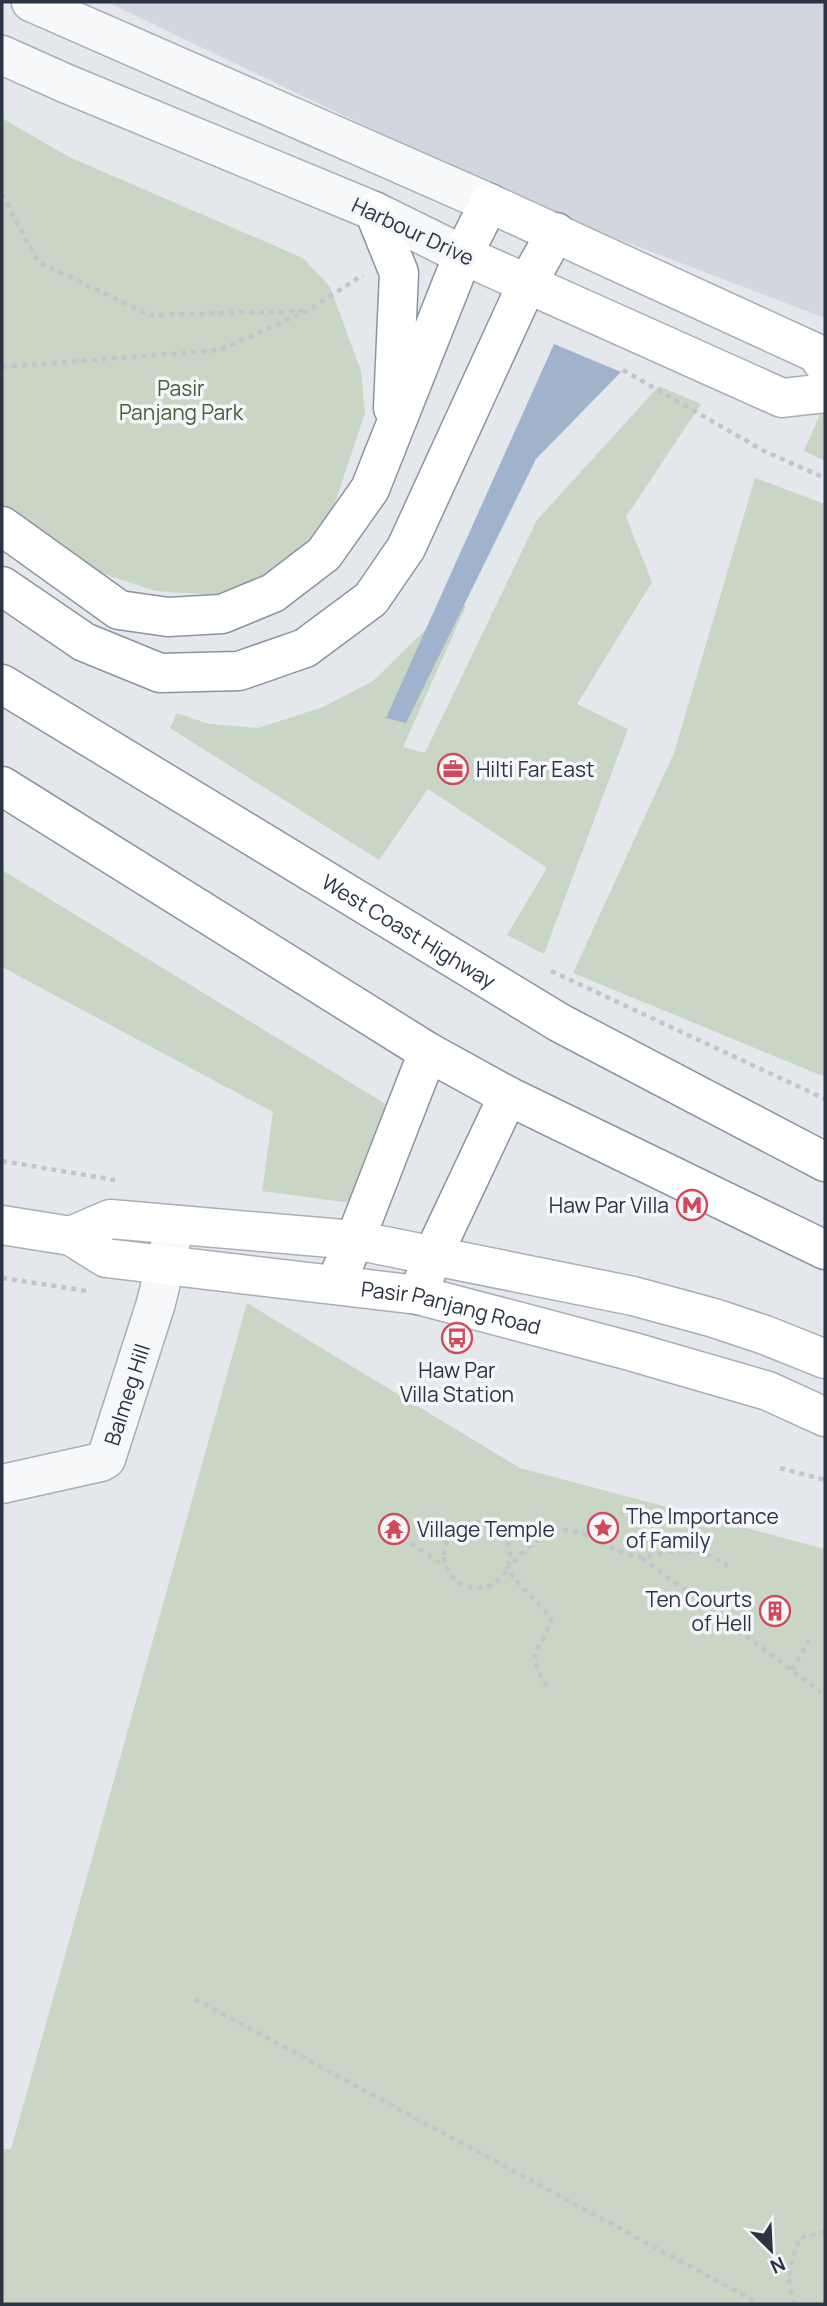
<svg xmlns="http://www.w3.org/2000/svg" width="827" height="2306" font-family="Manrope,sans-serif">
<rect width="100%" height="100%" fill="#e4e7ec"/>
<!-- built -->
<path fill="#d2d6de" d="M 107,2 L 825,2 L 825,318 L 534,207 Z"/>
<!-- green -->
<path fill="#c9d6c5" d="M 2,118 L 69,157 L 303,258 L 330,287 L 361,371 L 365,413 L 335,503 L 309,542 L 264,576 L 213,595 L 155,591 L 101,573 L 63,550 L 2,505 Z
M 659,386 L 701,404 L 626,517 L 652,582 L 577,704 L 628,729 L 544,954 L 507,935 L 547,868 L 428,789 L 379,860 L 170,728 L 177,713 L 209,724 L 258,728 L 323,707 L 373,681 L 454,602 L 466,606 L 403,747 L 425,753 L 537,520 Z
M 821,412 L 825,413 L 825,461 L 804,451 Z
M 755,478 L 825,504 L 825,1077 L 573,973 L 674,753 Z
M 2,870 L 392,1108 L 358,1204 L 262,1191 L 273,1112 L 2,967 Z
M 247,1303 L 520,1468 L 825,1549 L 825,2304 L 2,2304 L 2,2149 L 11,2149 Z"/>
<!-- water -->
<path fill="#9fb4cc" d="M 554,344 L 621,372 L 536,459 L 406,723 L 386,718 Z"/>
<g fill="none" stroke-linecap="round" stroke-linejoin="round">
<!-- minor casing -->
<g stroke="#a9aeb7" stroke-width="41">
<g id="minor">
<path id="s1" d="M 2,1484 L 101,1462 L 106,1459 L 156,1303 L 175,1225"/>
</g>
</g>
<!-- tertiary casing -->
<g stroke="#a9aeb7" stroke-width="41">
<path id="tertiary" d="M 31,2 L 489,203
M 2,55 L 67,84 L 374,211 L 463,255"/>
</g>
<!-- secondary casing -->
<g stroke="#a9aeb7" stroke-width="41">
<g id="secondary">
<path d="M 489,203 L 816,353 L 825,366"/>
<path d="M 463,255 L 782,398 L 825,393"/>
<path id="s2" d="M 2,1225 L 71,1236 L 106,1258 L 418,1295 L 630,1351 L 768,1391 L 825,1417"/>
<path d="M 71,1236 L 110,1219 L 355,1240 L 633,1296 L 714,1318 L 765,1335 L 825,1359"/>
</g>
</g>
<!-- trunk casing -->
<g stroke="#8b94a3" stroke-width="41">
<g id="trunk">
<path d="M 374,211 L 399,273 L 393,408"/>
<path d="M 2,526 L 119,610 L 168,617 L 222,614 L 273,593 L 324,554 L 370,489 L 463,255 L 489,203"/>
<path d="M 2,586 L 84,642 L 160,673 L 239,671 L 305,648 L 371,599 L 406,548 L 527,284 L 556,232"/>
<path id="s3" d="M 2,684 L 560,1023 L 825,1162"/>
<path d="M 2,786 L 428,1052 L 508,1096 L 825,1250"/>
<path d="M 335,1284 L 355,1240 L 428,1052"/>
<path d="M 418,1295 L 433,1255 L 508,1096"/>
</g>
</g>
<!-- path -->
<path stroke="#c2c5cb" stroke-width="4.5" stroke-dasharray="5 5" stroke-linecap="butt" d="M 2,194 L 38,262 L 150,315 L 303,311
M 2,367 L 220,350 L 307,311 L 363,275
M 623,370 L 764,451 L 825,478
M 551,971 L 825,1099
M 2,1161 L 115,1180
M 2,1278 L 87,1291
M 780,1468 L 825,1480
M444 1555a33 33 0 1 1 66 0a33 33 0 1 1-66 0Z
M 411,1543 L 444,1566
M 642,1558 L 825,1695
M 792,1670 L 809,1640
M 547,1686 C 522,1648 542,1654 551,1618 C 537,1600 520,1588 507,1568 C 521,1555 535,1537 554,1532 C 586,1523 609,1554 640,1557 C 647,1558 655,1555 662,1554 C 690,1548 704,1550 728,1566
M 195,1999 L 760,2304
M 794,2304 L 788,2277 L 799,2238 L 825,2232"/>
<!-- minor -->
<use href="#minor" stroke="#f7f8fa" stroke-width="38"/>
<!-- tertiary -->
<use href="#tertiary" stroke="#f7f8fa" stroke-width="38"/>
<!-- secondary -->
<use href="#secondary" stroke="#fff" stroke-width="38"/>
<!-- trunk -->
<use href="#trunk" stroke="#fff" stroke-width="38"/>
</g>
<!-- icons -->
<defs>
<g id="office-ring" transform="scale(1.575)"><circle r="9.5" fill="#f4f6f9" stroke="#d1495b" stroke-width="1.5"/><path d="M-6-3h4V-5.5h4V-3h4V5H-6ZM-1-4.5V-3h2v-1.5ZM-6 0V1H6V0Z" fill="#d1495b"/></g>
<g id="metro-ring" transform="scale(1.575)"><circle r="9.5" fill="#f4f6f9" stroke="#d1495b" stroke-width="1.5"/><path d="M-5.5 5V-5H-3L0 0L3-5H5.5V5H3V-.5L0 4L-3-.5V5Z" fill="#d1495b"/></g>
<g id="bus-ring" transform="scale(1.575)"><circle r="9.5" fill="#f4f6f9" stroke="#d1495b" stroke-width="1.5"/><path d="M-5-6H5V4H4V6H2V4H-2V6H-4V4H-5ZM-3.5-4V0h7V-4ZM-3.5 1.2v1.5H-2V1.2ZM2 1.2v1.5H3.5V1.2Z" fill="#d1495b"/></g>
<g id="sight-ring" transform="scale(1.575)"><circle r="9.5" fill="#f4f6f9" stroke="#d1495b" stroke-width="1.5"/><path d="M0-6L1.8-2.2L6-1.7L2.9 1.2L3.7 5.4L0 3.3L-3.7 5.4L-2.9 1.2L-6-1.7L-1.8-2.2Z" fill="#d1495b"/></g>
<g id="temple-ring" transform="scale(1.575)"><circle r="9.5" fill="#f4f6f9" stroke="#d1495b" stroke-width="1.5"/><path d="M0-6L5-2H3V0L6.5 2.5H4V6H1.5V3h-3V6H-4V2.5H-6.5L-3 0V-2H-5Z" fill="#d1495b"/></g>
<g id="building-ring" transform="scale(1.575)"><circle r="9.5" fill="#f4f6f9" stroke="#d1495b" stroke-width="1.5"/><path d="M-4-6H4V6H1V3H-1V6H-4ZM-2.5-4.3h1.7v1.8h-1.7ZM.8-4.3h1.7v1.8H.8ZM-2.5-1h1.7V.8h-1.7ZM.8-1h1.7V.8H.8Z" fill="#d1495b"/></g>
</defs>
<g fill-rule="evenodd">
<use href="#office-ring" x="453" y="769"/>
<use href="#metro-ring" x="692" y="1205"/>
<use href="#bus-ring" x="457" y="1338"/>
<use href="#sight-ring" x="603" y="1528"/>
<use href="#temple-ring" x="394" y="1529"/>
<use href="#building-ring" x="775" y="1611"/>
</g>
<g text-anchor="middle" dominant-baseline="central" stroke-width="7" stroke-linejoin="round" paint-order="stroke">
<!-- street labels -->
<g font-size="21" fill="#2b3445" stroke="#f4f6f9">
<text transform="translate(413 231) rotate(25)">Harbour Drive</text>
<text stroke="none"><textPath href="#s3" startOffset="476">West Coast Highway</textPath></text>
<text stroke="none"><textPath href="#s2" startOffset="460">Pasir Panjang Road</textPath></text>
<text stroke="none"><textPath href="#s1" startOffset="175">Balmeg Hill</textPath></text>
</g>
<!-- park labels -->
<g font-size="21" fill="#3f6138" stroke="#f4f6f9">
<text x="181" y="388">Pasir<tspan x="181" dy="24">Panjang Park</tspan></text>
</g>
<!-- poi labels -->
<g font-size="21" fill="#2b3445" stroke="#f4f6f9" text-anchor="start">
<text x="476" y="769">Hilti Far East</text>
<text x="669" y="1205" text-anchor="end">Haw Par Villa</text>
<text x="457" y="1370" text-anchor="middle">Haw Par<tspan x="457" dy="24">Villa Station</tspan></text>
<text x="626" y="1516">The Importance<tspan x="626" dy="24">of Family</tspan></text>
<text x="417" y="1529">Village Temple</text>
<text x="752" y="1599" text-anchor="end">Ten Courts<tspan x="752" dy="24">of Hell</tspan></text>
</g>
</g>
<!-- border -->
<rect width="827" height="2306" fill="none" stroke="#2b3445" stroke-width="7"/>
<!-- north arrow -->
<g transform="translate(771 2250) rotate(156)" stroke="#f4f6f9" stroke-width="5" paint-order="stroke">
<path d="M0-5L12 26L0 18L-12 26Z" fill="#2b3445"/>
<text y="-10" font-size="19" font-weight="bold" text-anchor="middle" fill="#2b3445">N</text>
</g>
</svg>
